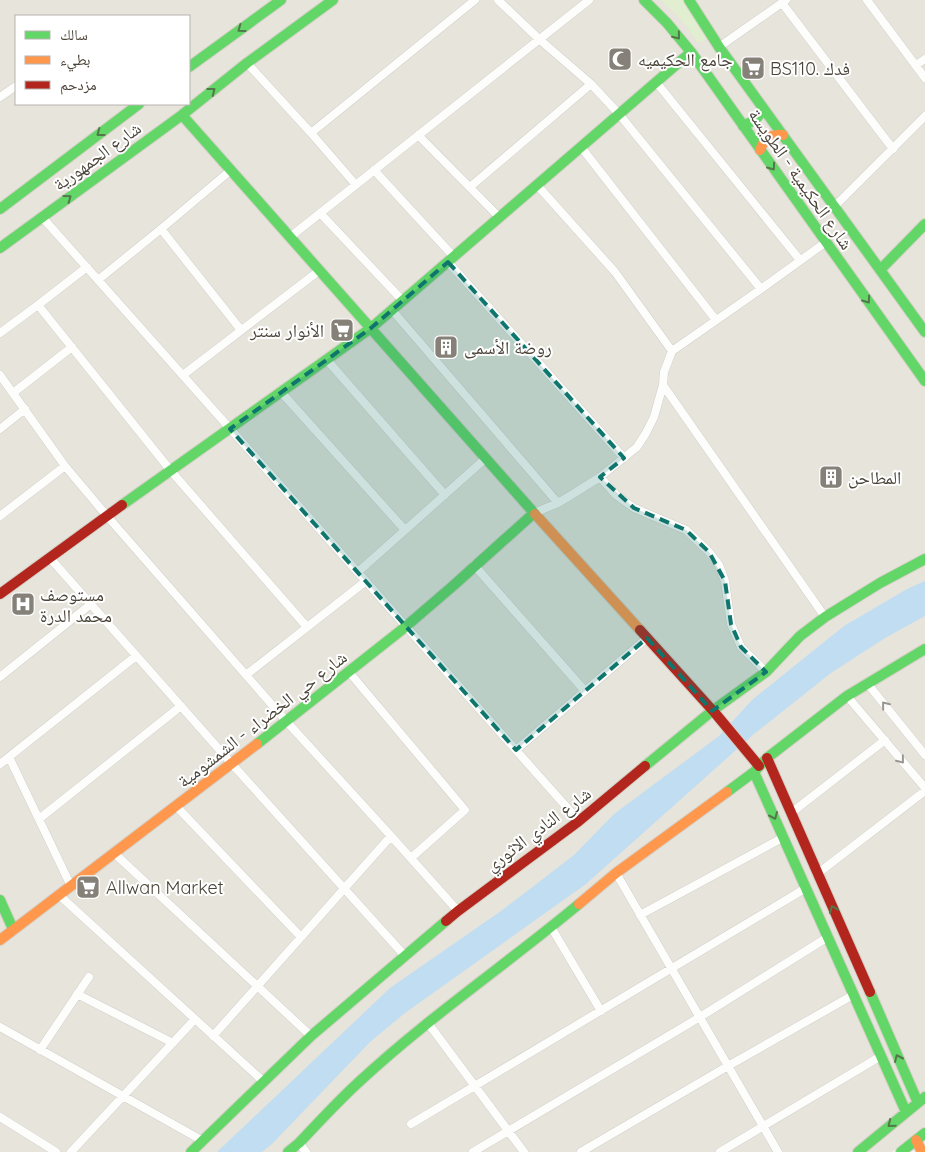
<svg xmlns="http://www.w3.org/2000/svg" width="925" height="1152" font-family="Quicksand,'Noto Naskh Arabic',sans-serif">
<rect width="100%" height="100%" fill="#f4f2ee"/>
<!-- residential -->
<path fill="#e7e4dc" fill-rule="evenodd" d="M 0,0 L 925,0 L 925,1126 L 892,1152 L 0,1152 ZM 16,16 L 189,16 L 189,104 L 16,104 Z"/>
<!-- green -->
<path fill="#e1eecf" d="M 661,0 L 683,0 L 704,31 L 706,37 L 703,42 L 697,42 L 682,20 Z"/>
<!-- water -->
<path fill="#c0ddf1" d="M 925,581 L 925,616 L 885,638 L 831,673 L 754,734 L 586,884 L 405,1013 L 370,1042 L 272,1144 L 262,1152 L 217,1152 L 390,988 L 501,911 L 574,855 L 614,814 L 719,736 L 752,700 L 844,626 L 907,589 Z"/>
<g fill="none" stroke-linecap="round" stroke-linejoin="round">
<!-- street casing -->
<g stroke="#d2d0cb" stroke-width="9">
<path id="street" d="M 498,0 L 539,39 L 591,84 L 619,114 L 761,289
M 867,0 L 925,78
M 782,3 L 893,149
M 719,47 L 786,0
M 247,63 L 311,133 L 356,185
M 916,65 L 925,59
M 656,82 L 800,260
M 0,97 L 16,86
M 311,133 L 475,0
M 418,135 L 499,217
M 581,147 L 716,320
M 374,170 L 454,257
M 537,185 L 615,272 L 672,351
M 470,187 L 591,84
M 834,207 L 925,116
M 320,213 L 403,301
M 42,217 L 579,821
M 161,229 L 241,330
M 290,237 L 589,0
M 448,262 L 624,458
M 98,280 L 161,229 L 231,170
M 38,305 L 171,471 L 307,627
M 392,310 L 558,503
M 0,333 L 38,305 L 87,267
M 327,360 L 445,495
M 0,375 L 65,466 L 107,516 L 287,722 L 391,836 L 458,911
M 183,375 L 320,270
M 663,385 L 825,617
M 281,392 L 405,530
M 13,393 L 72,347
M 0,429 L 25,409
M 600,477 L 616,495 L 634,508 L 686,530 L 709,552 L 719,565 L 725,581 L 731,624 L 741,647 L 766,672
M 534,513 L 558,503 L 573,494 L 600,477 L 637,447 L 646,433 L 654,417 L 663,385 L 664,372 L 672,351 L 761,289 L 826,242
M 0,516 L 65,466
M 50,558 L 232,764 L 405,956
M 474,565 L 585,691
M 358,572 L 486,458
M 349,672 L 465,810 L 411,858
M 246,675 L 366,581
M 0,677 L 91,604
M 867,683 L 925,755
M 847,696 L 925,788
M 516,750 L 647,638
M 9,757 L 71,886
M 0,764 L 136,656
M 176,806 L 301,937
M 791,813 L 885,740
M 39,819 L 181,706
M 114,853 L 311,1036
M 616,873 L 778,1152
M 817,874 L 925,791
M 59,895 L 263,1081
M 640,915 L 784,837
M 551,927 L 601,1011
M 77,994 L 173,1043
M 428,1023 L 524,1152
M 0,1027 L 203,1141
M 213,1036 L 391,836
M 40,1050 L 89,977
M 0,1117 L 56,1152
M 411,1124 L 806,888
M 299,1143 L 306,1152
M 71,1152 L 195,1019
M 473,1152 L 700,1017 L 828,937
M 581,1152 L 728,1066 L 853,995
M 720,1152 L 881,1056"/>
</g>
<!-- fast casing -->
<g stroke="#d3cfc5" stroke-width="12">
<path id="fast" d="M 644,0 L 667,23 L 691,52 L 925,381
M 689,0 L 719,47 L 925,332
M 189,67 L 281,0
M 182,115 L 535,514
M 743,126 L 755,120 L 764,109
M 0,209 L 139,104
M 0,248 L 182,115 L 247,63 L 333,0
M 880,270 L 925,224
M 122,505 L 371,328 L 691,52
M 257,744 L 404,628 L 454,585 L 534,513
M 645,766 L 712,711 L 766,672 L 800,636 L 825,617 L 880,583 L 925,559
M 754,772 L 906,1112
M 727,792 L 754,772 L 767,758 L 847,696 L 925,649
M 0,900 L 13,929
M 870,992 L 918,1103
M 191,1152 L 311,1036 L 446,921
M 288,1152 L 299,1143 C 319,1122 339,1100 360,1081 C 429,1017 507,964 579,904
M 858,1152 L 925,1097
M 901,1152 L 925,1133"/>
</g>
<!-- slow casing -->
<g stroke="#d3cfc5" stroke-width="12">
<path id="slow" d="M 760,150 C 764,138 771,134 783,135
M 535,514 L 640,630
M 579,904 L 616,873 L 727,792
M 0,940 L 257,744
M 916,1140 L 922,1152"/>
</g>
<!-- jam casing -->
<g stroke="#d3cfc5" stroke-width="12">
<path id="jam" d="M 0,594 L 122,505
M 640,630 L 715,713 L 759,766
M 767,758 L 870,992
M 446,921 L 458,911 L 579,821 L 645,766"/>
</g>
<!-- street -->
<use href="#street" stroke="#fdfdfc" stroke-width="8"/>
<!-- fast -->
<use href="#fast" stroke="#63d668" stroke-width="10"/>
<!-- slow -->
<use href="#slow" stroke="#ff974d" stroke-width="10"/>
<!-- jam -->
<use href="#jam" stroke="#b3261e" stroke-width="10"/>
</g>
<!-- one-way arrows -->
<defs><path id="oneway-chevron" d="M-2-3.5L2.5 0L-2 3.5" fill="none" stroke-width="1.6" stroke-linecap="round" stroke-linejoin="round" transform="scale(1.25)"/></defs>
<g stroke="#537749">
<use href="#oneway-chevron" transform="translate(241 29) rotate(144)"/>
<use href="#oneway-chevron" transform="translate(677 36) rotate(51)"/>
<use href="#oneway-chevron" transform="translate(212 91) rotate(-38)"/>
<use href="#oneway-chevron" transform="translate(100 133) rotate(143)"/>
<use href="#oneway-chevron" transform="translate(772 167) rotate(55)"/>
<use href="#oneway-chevron" transform="translate(68 198) rotate(-36)"/>
<use href="#oneway-chevron" transform="translate(867 300) rotate(54)"/>
<use href="#oneway-chevron" transform="translate(774 816) rotate(66)"/>
<use href="#oneway-chevron" transform="translate(833 909) rotate(-114)"/>
<use href="#oneway-chevron" transform="translate(898 1058) rotate(-114)"/>
<use href="#oneway-chevron" transform="translate(891 1124) rotate(141)"/>
</g>
<g stroke="#9b9791">
<use href="#oneway-chevron" transform="translate(885 705) rotate(-129)"/>
<use href="#oneway-chevron" transform="translate(901 760) rotate(51)"/>
</g>
<!-- marked area -->
<path fill="#0f766e" fill-opacity="0.2" stroke="#0f766e" stroke-width="4" stroke-dasharray="10 6" stroke-linejoin="round" d="M 448,262 L 624,458 L 600,477 L 634,508 L 686,530 L 709,552 L 725,581 L 731,624 L 741,647 L 766,672 L 712,711 L 647,638 L 516,750 L 230,429 L 371,328 Z"/>
<!-- icons -->
<defs>
<g id="mosque-square" transform="scale(1.25)"><rect x="-9" y="-9" width="18" height="18" rx="4" fill="#868178" stroke="#fff"/><path d="M3.5-4.9A6 6 0 1 0 3.5 4.9A5 5 0 1 1 3.5-4.9Z" fill="#fff"/></g>
<g id="supermarket-square" transform="scale(1.25)"><rect x="-9" y="-9" width="18" height="18" rx="4" fill="#868178" stroke="#fff"/><path d="M-6-5.5h2.5l.6 2H6L4.5 2H-2.5L-4.4-4H-6ZM-1.5 3.2a1.3 1.3 0 1 0 .1 0ZM3 3.2a1.3 1.3 0 1 0 .1 0Z" fill="#fff"/></g>
<g id="building-square" transform="scale(1.25)"><rect x="-9" y="-9" width="18" height="18" rx="4" fill="#868178" stroke="#fff"/><path d="M-4-6H4V6H1V3H-1V6H-4ZM-2.5-4.3h1.7v1.8h-1.7ZM.8-4.3h1.7v1.8H.8ZM-2.5-1h1.7V.8h-1.7ZM.8-1h1.7V.8H.8Z" fill="#fff"/></g>
<g id="hospital-square" transform="scale(1.25)"><rect x="-9" y="-9" width="18" height="18" rx="4" fill="#868178" stroke="#fff"/><path d="M-5-5h3v3.5h4V-5h3V5h-3V1.5h-4V5h-3Z" fill="#fff"/></g>
</defs>
<g fill-rule="evenodd">
<use href="#mosque-square" x="620" y="59"/>
<use href="#supermarket-square" x="753" y="68"/>
<use href="#supermarket-square" x="342" y="330"/>
<use href="#building-square" x="446" y="347"/>
<use href="#building-square" x="831" y="477"/>
<use href="#hospital-square" x="23" y="604"/>
<use href="#supermarket-square" x="88" y="887"/>
</g>
<g text-anchor="middle" dominant-baseline="central" stroke-width="4" stroke-linejoin="round" paint-order="stroke">
<!-- poi labels -->
<g font-size="18" fill="#4b4439" stroke="#fff" text-anchor="start">
<text x="638" y="59">جامع الحكيميه</text>
<text x="770" y="68">BS110. فدك</text>
<text x="324" y="330" text-anchor="end">الأنوار سنتر</text>
<text x="464" y="347">روضة الأسمى</text>
<text x="848" y="477">المطاحن</text>
<text x="40" y="594">مستوصف<tspan x="40" dy="21">محمد الدرة</tspan></text>
<text x="106" y="887">Allwan Market</text>
</g>
<!-- street labels -->
<g font-size="18" fill="#4b4439" stroke="#fff">
<text transform="translate(97 156) rotate(-36)">شارع الجمهورية</text>
<text transform="translate(801 179) rotate(55)">شارع الحكيمية - الطويسة</text>
<text transform="translate(262 719) rotate(-38)">شارع حي الخضراء - الشمشومية</text>
<text transform="translate(538 829) rotate(-37)">شارع النادي الاثوري</text>
</g>
</g>
<!-- legend -->
<rect x="15" y="15" width="175" height="90" fill="#ffffff" stroke="#b7b4b0"/>
<rect x="25" y="31" width="25" height="8" fill="#63d668" stroke="#b7b4b0"/>
<text x="60" y="40" font-size="15" fill="#4b4439">سالك</text>
<rect x="25" y="56" width="25" height="8" fill="#ff974d" stroke="#b7b4b0"/>
<text x="60" y="65" font-size="15" fill="#4b4439">بطيء</text>
<rect x="25" y="81" width="25" height="8" fill="#b3261e" stroke="#b7b4b0"/>
<text x="60" y="90" font-size="15" fill="#4b4439">مزدحم</text>
</svg>
